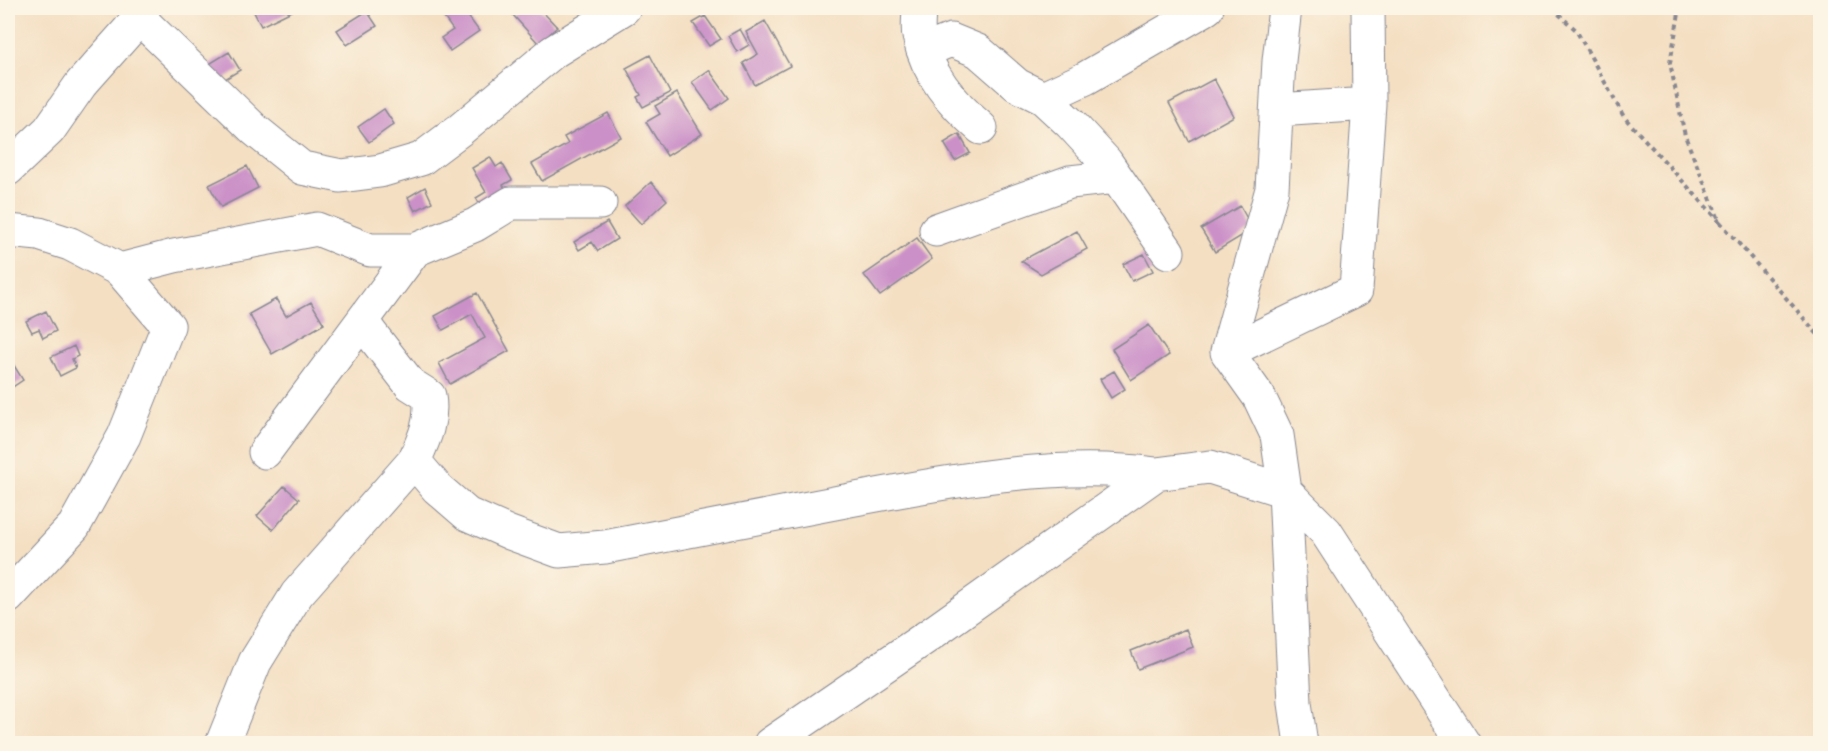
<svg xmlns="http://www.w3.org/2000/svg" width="1828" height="751" font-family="Mynerve,sans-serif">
<rect width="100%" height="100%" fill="#fcf5e5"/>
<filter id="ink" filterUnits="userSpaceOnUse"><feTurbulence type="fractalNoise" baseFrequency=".0167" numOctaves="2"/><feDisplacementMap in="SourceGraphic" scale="12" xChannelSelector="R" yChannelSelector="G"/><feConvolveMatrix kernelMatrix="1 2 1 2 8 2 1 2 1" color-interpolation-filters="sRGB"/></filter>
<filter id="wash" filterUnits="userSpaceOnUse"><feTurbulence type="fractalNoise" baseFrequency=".008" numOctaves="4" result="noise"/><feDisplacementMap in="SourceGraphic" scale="24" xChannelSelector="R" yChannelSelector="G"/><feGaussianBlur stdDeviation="1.35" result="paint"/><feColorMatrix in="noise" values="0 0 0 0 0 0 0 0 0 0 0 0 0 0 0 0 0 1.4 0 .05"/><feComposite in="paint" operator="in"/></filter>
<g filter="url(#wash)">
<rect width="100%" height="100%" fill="#f4dfc2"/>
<g id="blocks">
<!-- building -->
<path fill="#cb90c8" d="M 252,8 L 298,8 L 261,26 Z
M 439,8 L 462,8 L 479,31 L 450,51 L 441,38 L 453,30 L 438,9 Z
M 522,8 L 539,8 L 557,27 L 539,44 L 513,15 Z
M 367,11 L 377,26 L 347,45 L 337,30 Z
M 705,16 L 721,39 L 709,46 L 693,23 Z
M 765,21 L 790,66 L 755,85 L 743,63 L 758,54 L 746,32 Z
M 740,29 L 749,45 L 737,52 L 728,36 Z
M 229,52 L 240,70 L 217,84 L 206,66 Z
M 650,55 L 670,93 L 643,107 L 637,97 L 641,95 L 626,68 Z
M 709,70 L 729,98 L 712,110 L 692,82 Z
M 1214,79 L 1234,116 L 1189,141 L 1169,103 Z
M 677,93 L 702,134 L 667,156 L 646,122 L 660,114 L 655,106 Z
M 384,109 L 394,124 L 369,142 L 358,127 Z
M 608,113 L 621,137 L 542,181 L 532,164 L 568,144 L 564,137 Z
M 959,134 L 970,153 L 955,161 L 944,143 Z
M 490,157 L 496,167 L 502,163 L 512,180 L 503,185 L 509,195 L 484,211 L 476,198 L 486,192 L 472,168 Z
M 247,166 L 258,188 L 221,207 L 209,185 Z
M 651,182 L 667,200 L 641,224 L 625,206 Z
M 425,187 L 432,202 L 415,211 L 408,197 Z
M 1240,206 L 1253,229 L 1215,252 L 1201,229 Z
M 607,222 L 617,239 L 598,251 L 592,242 L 579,250 L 574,242 Z
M 1077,231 L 1087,249 L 1041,274 L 1021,261 Z
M 917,238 L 932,259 L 880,296 L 864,275 Z
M 1144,254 L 1153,271 L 1132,281 L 1123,264 Z
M 477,293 L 509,351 L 450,384 L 439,363 L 485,338 L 472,314 L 443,330 L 435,316 Z
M 276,299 L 286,316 L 311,302 L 324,324 L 272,354 L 249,314 Z
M 46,311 L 56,331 L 43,338 L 39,329 L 32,332 L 26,321 Z
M 1149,325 L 1169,355 L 1131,380 L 1112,349 Z
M 74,346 L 78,356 L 72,359 L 76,368 L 60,376 L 51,357 Z
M 8,356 L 23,380 L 8,390 Z
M 1114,371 L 1125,389 L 1111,398 L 1100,379 Z
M 284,486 L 299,499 L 273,530 L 257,516 Z
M 1186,629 L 1193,647 L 1138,669 L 1131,651 Z"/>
</g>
</g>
<g filter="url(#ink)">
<use href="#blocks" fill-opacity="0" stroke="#888790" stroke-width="1.5"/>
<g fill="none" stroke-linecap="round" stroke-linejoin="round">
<!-- minor casing -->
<g stroke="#888790" stroke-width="35">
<path id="minor" d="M 919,8 C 919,17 917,27 919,36 C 927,74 952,103 981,128
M 1285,8 L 1279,61 L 1272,189 L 1227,352 L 1259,397 L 1277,435 L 1285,491 L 1295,703 L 1301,744
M 137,16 L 255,130 L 302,168 L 341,176 L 380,171 L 421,159 L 461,129 L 553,52 L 624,8
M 924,51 L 951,40 L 978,51 L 1017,85 L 1043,98 L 1086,78 L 1207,8
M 1043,98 L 1071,124 L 1106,162 L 1168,252
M 1277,110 L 1369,104
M 8,169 L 49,130 L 81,84 L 129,30 L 144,8
M 936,230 L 1070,182 L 1116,177
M 8,231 L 39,234 L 70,244 L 120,270 L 174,256 L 317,229 L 370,250 L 415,250 L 475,225 L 511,203 L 600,203
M 362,322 L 410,384 L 429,396 C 433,421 424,439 414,461 L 437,488 L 467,514 L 510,533 L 559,551 L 605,547 C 685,532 765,517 845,501 C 944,482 1056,460 1156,474
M 1227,352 L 1356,290 L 1369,104 L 1368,8
M 265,452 L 415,250
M 8,597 L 74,526 L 124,436 L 168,326 L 120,270
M 222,744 L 255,662 L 297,594 L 414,461
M 770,744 L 928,636 L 1156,474 L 1210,467 L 1285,491 L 1326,532 L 1464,744"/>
</g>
<!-- path -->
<path stroke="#888790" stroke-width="4" stroke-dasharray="4.5 4.5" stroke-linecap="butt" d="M 1552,8 L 1576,30 L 1624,117 L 1720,222 L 1685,136 L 1670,63 L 1680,8
M 1720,222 L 1820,337"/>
<!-- minor -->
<use href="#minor" stroke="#fff" stroke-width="33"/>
</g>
</g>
<!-- margin -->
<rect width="1828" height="751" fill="none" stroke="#fcf5e5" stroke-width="30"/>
</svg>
